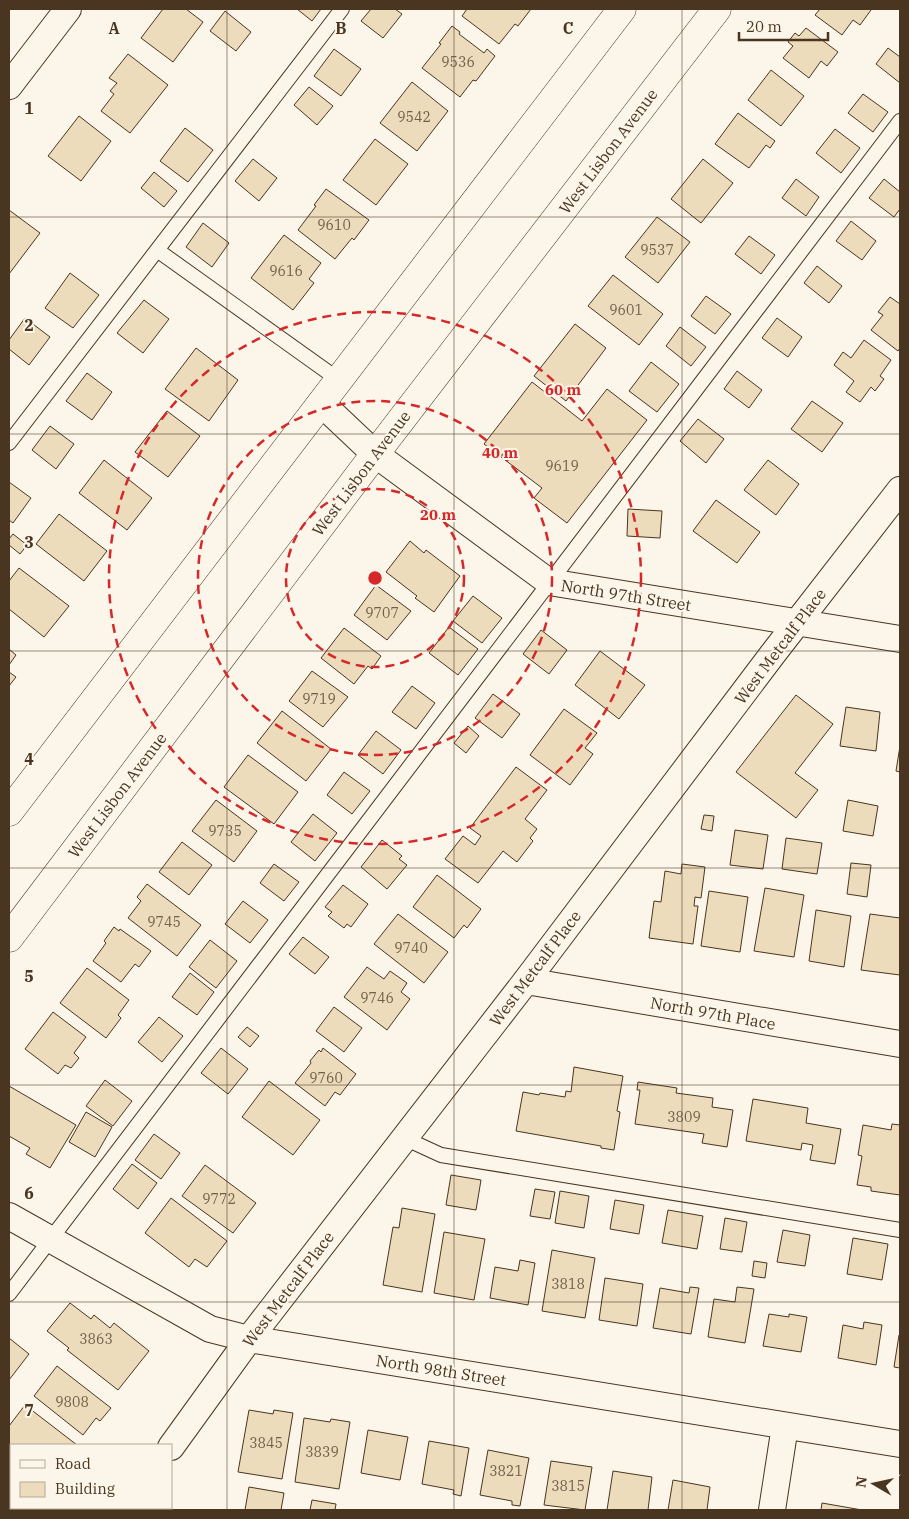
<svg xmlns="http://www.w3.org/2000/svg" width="909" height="1519" font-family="'IBM Plex Serif',serif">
<rect width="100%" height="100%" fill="#fbf6e9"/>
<!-- building -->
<path fill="#ecdcbc" stroke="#4a3520" d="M 163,9 L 186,9 L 203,22 L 173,62 L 141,38 Z
M 297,9 L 321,9 L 312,21 Z
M 371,9 L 395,9 L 402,14 L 383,38 L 361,21 Z
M 467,9 L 531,9 L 518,26 L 515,24 L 499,44 L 462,16 Z
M 820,9 L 870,9 L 871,10 L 860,25 L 853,20 L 842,35 L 815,15 Z
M 225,11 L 251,32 L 236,51 L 210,31 Z
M 452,26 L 460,32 L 459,34 L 484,53 L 487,49 L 495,56 L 476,81 L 473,80 L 460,97 L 422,68 L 441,44 L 439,43 Z
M 806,28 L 838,52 L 827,66 L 821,61 L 809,78 L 783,58 L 793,46 L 788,42 L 795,33 L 799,36 Z
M 888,48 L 900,57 L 900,83 L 876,64 Z
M 334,49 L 361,69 L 341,96 L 314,76 Z
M 128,54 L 168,85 L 130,133 L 101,111 L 114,94 L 110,91 L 117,83 L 109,78 Z
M 771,70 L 804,96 L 781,126 L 748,100 Z
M 412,82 L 448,111 L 417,151 L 380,123 Z
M 309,87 L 333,106 L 317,125 L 294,105 Z
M 863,94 L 888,112 L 873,132 L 848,113 Z
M 738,113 L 775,141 L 770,148 L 766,145 L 749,168 L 715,144 Z
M 79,116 L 111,141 L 81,181 L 48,156 Z
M 185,128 L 213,150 L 188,182 L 160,161 Z
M 835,129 L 860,148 L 841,173 L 816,153 Z
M 375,139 L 408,164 L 376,205 L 343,180 Z
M 253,159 L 277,178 L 259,201 L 235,181 Z
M 703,159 L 733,183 L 701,223 L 671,199 Z
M 154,172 L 177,191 L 164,207 L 141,188 Z
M 796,179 L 819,197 L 806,216 L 782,198 Z
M 884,179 L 900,192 L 900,209 L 894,217 L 869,198 Z
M 326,189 L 369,220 L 354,240 L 352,238 L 335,259 L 298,230 L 316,206 L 314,205 Z
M 9,210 L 40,233 L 9,274 Z
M 657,217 L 690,242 L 658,283 L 625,257 Z
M 851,221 L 876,241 L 862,260 L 836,241 Z
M 203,223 L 229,243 L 212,267 L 186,247 Z
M 284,235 L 321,263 L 309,279 L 314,283 L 293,310 L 251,278 Z
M 749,236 L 775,255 L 761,274 L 735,254 Z
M 817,266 L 842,286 L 829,303 L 804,283 Z
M 70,273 L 99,295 L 73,328 L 45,308 Z
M 613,275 L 663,314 L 639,345 L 588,306 Z
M 706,296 L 731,314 L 715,334 L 691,316 Z
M 890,297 L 900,304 L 900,348 L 898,351 L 871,330 L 883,315 L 878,312 Z
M 144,300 L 169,319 L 143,353 L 117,333 Z
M 25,318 L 50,337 L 29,365 L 9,349 L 9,340 Z
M 777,318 L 802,337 L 788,357 L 762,338 Z
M 575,324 L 606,348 L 566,401 L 534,376 Z
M 680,327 L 706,347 L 691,366 L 666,346 Z
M 864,340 L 891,360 L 880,376 L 884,379 L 875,391 L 871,387 L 860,402 L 846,392 L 854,381 L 834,365 L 843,352 L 851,358 Z
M 196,348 L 238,380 L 209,421 L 165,389 Z
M 651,362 L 679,384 L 657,412 L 629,391 Z
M 737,371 L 762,390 L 749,408 L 724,389 Z
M 87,373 L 112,392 L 92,420 L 66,401 Z
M 532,382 L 582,421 L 607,389 L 647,420 L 567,523 L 534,498 L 542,488 L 484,444 Z
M 812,401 L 843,423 L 822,452 L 791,429 Z
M 167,411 L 200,436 L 168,477 L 135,452 Z
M 698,419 L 724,439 L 706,463 L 680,441 Z
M 50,426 L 74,444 L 56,469 L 32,450 Z
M 104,460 L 152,498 L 127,530 L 79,493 Z
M 768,460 L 799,484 L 776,515 L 744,490 Z
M 9,482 L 31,498 L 13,523 L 9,520 Z
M 716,500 L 760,532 L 737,563 L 693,531 Z
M 628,509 L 662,511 L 660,538 L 627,536 Z
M 59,514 L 107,551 L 84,581 L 36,544 Z
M 13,534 L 27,545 L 20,554 L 9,545 L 9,539 Z
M 410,541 L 424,553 L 426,550 L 460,576 L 434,612 L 415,598 L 417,596 L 386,572 Z
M 19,568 L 69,606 L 44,637 L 9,609 L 9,581 Z
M 376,585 L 411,611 L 387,640 L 354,615 Z
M 473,596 L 502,618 L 482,643 L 453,621 Z
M 449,627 L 478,649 L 458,675 L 429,653 Z
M 344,628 L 381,656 L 372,669 L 368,666 L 354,684 L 321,658 Z
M 541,630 L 567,650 L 549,674 L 523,654 Z
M 9,649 L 16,655 L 9,665 Z
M 600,651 L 645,685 L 619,719 L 575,685 Z
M 312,671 L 348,697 L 323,727 L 289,701 Z
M 9,672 L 16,677 L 9,686 Z
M 412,686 L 435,703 L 416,729 L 392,712 Z
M 493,694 L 520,714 L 502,738 L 475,718 Z
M 796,695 L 833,724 L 795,773 L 818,790 L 796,818 L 736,772 Z
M 846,707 L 880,712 L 876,751 L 840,746 Z
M 564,709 L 597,733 L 585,748 L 593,754 L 570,785 L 530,755 Z
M 282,711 L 331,749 L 306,781 L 257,743 Z
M 468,726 L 479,736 L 466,753 L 454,743 Z
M 376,731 L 401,750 L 383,774 L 358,755 Z
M 900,746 L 900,772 L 896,771 Z
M 248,755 L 298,792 L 274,824 L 224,787 Z
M 516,767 L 547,790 L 525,819 L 537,829 L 530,838 L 533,841 L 517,862 L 503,851 L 478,883 L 445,859 L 463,836 L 475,845 L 481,836 L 470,828 Z
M 344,772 L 370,791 L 352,814 L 327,795 Z
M 216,800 L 257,831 L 234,862 L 192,831 Z
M 848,800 L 878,806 L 873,836 L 843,831 Z
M 313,814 L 337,833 L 315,861 L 291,842 Z
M 704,815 L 714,816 L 712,831 L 701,829 Z
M 735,830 L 768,835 L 763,869 L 730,865 Z
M 786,838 L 822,843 L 817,874 L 782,869 Z
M 382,840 L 402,856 L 399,859 L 407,865 L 387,889 L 361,867 Z
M 182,842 L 212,865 L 189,895 L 159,872 Z
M 851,863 L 871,865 L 867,897 L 847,894 Z
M 274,864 L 299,882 L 284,901 L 260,883 Z
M 682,864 L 705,867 L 701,898 L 695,897 L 694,906 L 698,906 L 693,944 L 649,938 L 654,901 L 661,902 L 665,871 L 681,874 Z
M 437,875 L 481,909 L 467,928 L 464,925 L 454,938 L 413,907 Z
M 147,884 L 201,925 L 177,956 L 128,918 L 141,901 L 137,897 Z
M 343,885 L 368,904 L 351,927 L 347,924 L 344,928 L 328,916 L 332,912 L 325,907 Z
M 765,888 L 804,895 L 794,957 L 754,951 Z
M 709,891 L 748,897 L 740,952 L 701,946 Z
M 243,901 L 268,920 L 250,943 L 225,924 Z
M 816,910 L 851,916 L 844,967 L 809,961 Z
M 398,914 L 448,952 L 424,983 L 374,944 Z
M 870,914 L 900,918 L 900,975 L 861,970 Z
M 114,927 L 119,931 L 120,929 L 151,951 L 139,967 L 135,964 L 121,982 L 93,961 L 106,943 L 104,941 Z
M 303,937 L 329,957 L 315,974 L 289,954 Z
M 210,940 L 237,961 L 216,988 L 189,967 Z
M 367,967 L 384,979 L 390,971 L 407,983 L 401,992 L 410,999 L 387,1030 L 344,997 Z
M 87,968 L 129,1000 L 118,1015 L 121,1018 L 106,1038 L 60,1003 Z
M 190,973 L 214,992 L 197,1015 L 172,997 Z
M 334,1007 L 362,1028 L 344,1052 L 316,1031 Z
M 53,1012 L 86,1037 L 74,1053 L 79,1058 L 71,1068 L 65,1065 L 58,1074 L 25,1049 Z
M 159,1017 L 183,1036 L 162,1062 L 138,1042 Z
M 247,1027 L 259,1036 L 250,1047 L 238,1037 Z
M 221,1048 L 248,1069 L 228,1094 L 201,1073 Z
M 323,1048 L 356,1074 L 340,1095 L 335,1092 L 325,1106 L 295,1083 L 311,1063 L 310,1061 L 319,1050 L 321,1052 Z
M 574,1067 L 623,1076 L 617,1111 L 620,1112 L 614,1150 L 601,1148 L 601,1146 L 516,1131 L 523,1092 L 539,1095 L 540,1093 L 565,1097 L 566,1091 L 571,1092 Z
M 105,1080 L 132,1101 L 113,1126 L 86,1106 Z
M 269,1081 L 320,1120 L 293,1155 L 242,1117 Z
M 638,1082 L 677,1088 L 676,1093 L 713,1098 L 712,1107 L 733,1110 L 727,1147 L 702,1143 L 704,1134 L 635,1124 L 640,1090 L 637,1090 Z
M 9,1086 L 76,1125 L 50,1168 L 26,1154 L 30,1148 L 9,1136 Z
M 753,1099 L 808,1108 L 806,1123 L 841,1129 L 835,1164 L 810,1160 L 813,1145 L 802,1143 L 801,1150 L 746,1141 Z
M 86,1112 L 112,1127 L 95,1157 L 69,1142 Z
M 892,1124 L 900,1125 L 900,1195 L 871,1191 L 871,1187 L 857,1185 L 862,1156 L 858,1155 L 863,1125 L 891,1130 Z
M 154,1134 L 180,1153 L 161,1179 L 135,1160 Z
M 132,1164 L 157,1183 L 138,1209 L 113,1189 Z
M 205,1165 L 256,1203 L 233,1233 L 182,1196 Z
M 451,1175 L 481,1180 L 476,1210 L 446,1205 Z
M 535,1189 L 555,1192 L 550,1219 L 530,1216 Z
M 560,1191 L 589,1196 L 584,1228 L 555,1223 Z
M 171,1198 L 227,1241 L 207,1267 L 195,1259 L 189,1267 L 145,1233 Z
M 615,1200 L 644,1205 L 639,1234 L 610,1229 Z
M 402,1208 L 435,1214 L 422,1292 L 383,1285 L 393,1227 L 399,1228 Z
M 668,1210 L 703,1216 L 697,1249 L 662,1243 Z
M 725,1218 L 747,1222 L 742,1252 L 720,1249 Z
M 783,1230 L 810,1235 L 805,1266 L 777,1262 Z
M 444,1232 L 485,1239 L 474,1300 L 434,1293 Z
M 853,1238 L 888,1244 L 882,1280 L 847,1274 Z
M 552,1250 L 595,1258 L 585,1318 L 542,1311 Z
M 520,1260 L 535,1263 L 528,1305 L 490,1298 L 495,1267 L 518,1271 Z
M 754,1261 L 767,1263 L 765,1278 L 752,1276 Z
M 605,1278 L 643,1284 L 637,1326 L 599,1320 Z
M 690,1287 L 699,1288 L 691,1334 L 653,1328 L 660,1288 L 689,1293 Z
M 737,1287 L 754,1289 L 745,1343 L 708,1337 L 714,1299 L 735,1302 Z
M 70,1303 L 91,1319 L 94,1315 L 110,1328 L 114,1323 L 149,1351 L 118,1390 L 67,1350 L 69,1348 L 47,1331 Z
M 769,1314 L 789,1317 L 789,1314 L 807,1317 L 801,1352 L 763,1346 Z
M 864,1322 L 882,1325 L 876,1365 L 838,1358 L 843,1325 L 863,1329 Z
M 899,1335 L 900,1335 L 900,1368 L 894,1367 Z
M 9,1338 L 29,1354 L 9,1380 Z
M 57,1366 L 111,1408 L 100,1421 L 96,1418 L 83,1435 L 34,1396 Z
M 25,1405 L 77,1445 L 11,1445 L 11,1447 L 9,1445 L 9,1426 Z
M 249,1410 L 273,1414 L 274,1410 L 293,1413 L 282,1479 L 238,1472 Z
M 304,1418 L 330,1422 L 331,1419 L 350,1422 L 339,1489 L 295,1482 Z
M 368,1430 L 408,1437 L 400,1480 L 361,1473 Z
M 429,1441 L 469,1448 L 461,1496 L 453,1494 L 454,1490 L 422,1484 Z
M 488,1450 L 529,1458 L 520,1506 L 512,1505 L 512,1501 L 480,1495 Z
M 10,1451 L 11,1452 L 11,1508 L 28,1508 L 26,1510 L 9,1510 Z
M 551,1461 L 592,1467 L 585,1510 L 544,1505 Z
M 613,1471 L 652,1477 L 648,1510 L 607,1510 Z
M 673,1480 L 710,1487 L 707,1510 L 668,1510 Z
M 249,1487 L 284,1493 L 281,1510 L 245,1510 Z
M 312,1500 L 336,1504 L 335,1510 L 310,1510 Z
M 822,1503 L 862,1510 L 821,1510 Z"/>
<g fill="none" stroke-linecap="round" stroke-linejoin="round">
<!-- service casing -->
<g stroke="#4a3520" stroke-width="16">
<path id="service" d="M 157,250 L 339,380
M 9,443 L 342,9
M 404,1138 L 441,1155 L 900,1230
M 9,1294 L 900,121"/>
</g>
<!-- minor casing -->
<g stroke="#4a3520" stroke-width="28">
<path id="minor" d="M 9,86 L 68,9
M 321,403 L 375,454 L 549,582 L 900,639
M 526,981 L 900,1044
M 9,1216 L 210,1329 L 249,1339 L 900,1444
M 171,1447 L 249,1339 L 526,981 L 772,655 L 900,490
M 125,1510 L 127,1508
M 772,1510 L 785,1426"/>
</g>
<!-- secondary casing -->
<g stroke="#4a3520" stroke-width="29">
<path id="secondary" d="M 9,812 L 622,9
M 9,938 L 375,454 L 717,9"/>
</g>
<!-- service -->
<use href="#service" stroke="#fbf6e9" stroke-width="14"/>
<!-- minor -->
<use href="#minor" stroke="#fbf6e9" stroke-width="26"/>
<!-- secondary -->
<use href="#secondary" stroke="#fbf6e9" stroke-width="28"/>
</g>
<!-- grid -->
<path fill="none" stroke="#4a3520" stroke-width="1" stroke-opacity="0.55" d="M 227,9 L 227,1510M 454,9 L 454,1510M 682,9 L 682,1510M 9,217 L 900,217M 9,434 L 900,434M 9,651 L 900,651M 9,868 L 900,868M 9,1085 L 900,1085M 9,1302 L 900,1302"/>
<!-- distance rings -->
<g fill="none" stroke="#d62828" stroke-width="2.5" stroke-dasharray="9 6">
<circle cx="375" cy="578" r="89"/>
<circle cx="375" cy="578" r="177"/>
<circle cx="375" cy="578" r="266"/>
</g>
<g text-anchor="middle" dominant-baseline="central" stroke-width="4" stroke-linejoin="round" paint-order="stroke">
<!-- number labels -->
<g font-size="14" fill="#725f47">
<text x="458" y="62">9536</text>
<text x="414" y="117">9542</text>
<text x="334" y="225">9610</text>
<text x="657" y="250">9537</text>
<text x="286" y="271">9616</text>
<text x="626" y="310">9601</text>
<text x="562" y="466">9619</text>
<text x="382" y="613">9707</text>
<text x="319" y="699">9719</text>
<text x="225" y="831">9735</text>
<text x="164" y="922">9745</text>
<text x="411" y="948">9740</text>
<text x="377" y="998">9746</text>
<text x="326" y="1078">9760</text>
<text x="684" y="1117">3809</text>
<text x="219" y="1199">9772</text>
<text x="568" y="1284">3818</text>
<text x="96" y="1339">3863</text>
<text x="72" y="1402">9808</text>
<text x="266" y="1443">3845</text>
<text x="322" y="1452">3839</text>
<text x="506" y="1471">3821</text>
<text x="568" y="1486">3815</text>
</g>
<!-- street labels -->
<g font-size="16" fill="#4a3520" stroke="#fbf6e9">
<text transform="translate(608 151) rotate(-53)">West Lisbon Avenue</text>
<text transform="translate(361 473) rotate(-53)">West Lisbon Avenue</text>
<text transform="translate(626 595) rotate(9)">North 97th Street</text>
<text transform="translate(780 646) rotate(-53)">West Metcalf Place</text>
<text transform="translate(117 795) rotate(-53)">West Lisbon Avenue</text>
<text transform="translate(535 968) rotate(-53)">West Metcalf Place</text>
<text transform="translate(713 1013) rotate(10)">North 97th Place</text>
<text transform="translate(288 1289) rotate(-53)">West Metcalf Place</text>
<text transform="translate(441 1370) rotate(9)">North 98th Street</text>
</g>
</g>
<g font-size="16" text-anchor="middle" font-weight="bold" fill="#4a3520" stroke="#fbf6e9" stroke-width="4" stroke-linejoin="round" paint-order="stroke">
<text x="114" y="34">A</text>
<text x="341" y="34">B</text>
<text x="568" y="34">C</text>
<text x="29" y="114">1</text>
<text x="29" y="331">2</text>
<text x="29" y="548">3</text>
<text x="29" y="765">4</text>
<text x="29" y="982">5</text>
<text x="29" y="1199">6</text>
<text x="29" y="1416">7</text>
</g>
<circle cx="375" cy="578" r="8" fill="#d62828" stroke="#fbf6e9" stroke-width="2.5"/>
<g font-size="15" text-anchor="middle" font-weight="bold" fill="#d62828" stroke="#fbf6e9" stroke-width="4" stroke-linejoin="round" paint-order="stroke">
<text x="563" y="395">60 m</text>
<text x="500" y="458">40 m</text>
<text x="438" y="520">20 m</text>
</g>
<!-- border -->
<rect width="909" height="1519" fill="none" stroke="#4a3520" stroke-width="20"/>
<!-- legend -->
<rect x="10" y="1444" width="162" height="65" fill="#fbf6e9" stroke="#b4a999"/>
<rect x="20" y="1460" width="25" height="8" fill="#fbf6e9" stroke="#b4a999"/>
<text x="55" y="1469" font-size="15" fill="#4a3520">Road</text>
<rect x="20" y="1482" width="25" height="15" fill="#ecdcbc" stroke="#b4a999"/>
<text x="55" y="1494" font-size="15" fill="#4a3520">Building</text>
<!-- north arrow -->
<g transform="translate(874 1484) rotate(279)" stroke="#fbf6e9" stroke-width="4" paint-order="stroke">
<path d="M0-4L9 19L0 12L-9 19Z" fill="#4a3520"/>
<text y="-8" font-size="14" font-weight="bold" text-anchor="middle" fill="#4a3520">N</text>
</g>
<!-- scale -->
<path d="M739 32v8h89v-8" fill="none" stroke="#4a3520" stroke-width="2.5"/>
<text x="746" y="32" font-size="15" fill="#4a3520" stroke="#fbf6e9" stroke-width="4" paint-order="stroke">20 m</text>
</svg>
